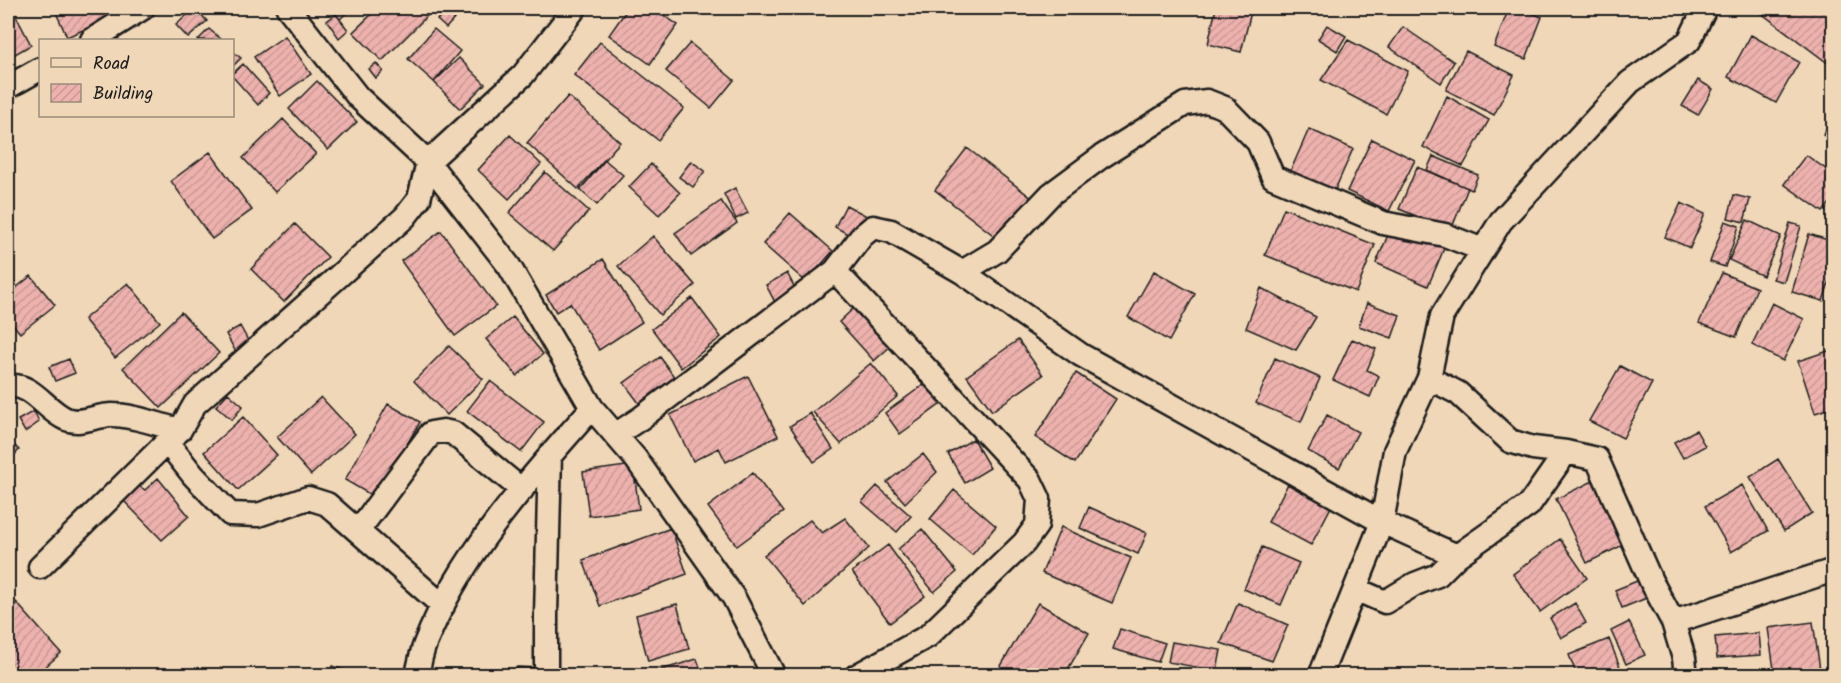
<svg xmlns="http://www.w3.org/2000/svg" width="1841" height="683" font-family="Kalam,sans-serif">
<defs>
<pattern id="building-hatch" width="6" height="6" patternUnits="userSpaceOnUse" patternTransform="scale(1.5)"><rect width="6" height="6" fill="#edb2ae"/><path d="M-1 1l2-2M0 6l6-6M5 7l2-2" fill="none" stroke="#cb9895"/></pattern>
</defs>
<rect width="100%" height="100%" fill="#efd7b7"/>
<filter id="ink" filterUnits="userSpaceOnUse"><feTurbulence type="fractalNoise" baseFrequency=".0167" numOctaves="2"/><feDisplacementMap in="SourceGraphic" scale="12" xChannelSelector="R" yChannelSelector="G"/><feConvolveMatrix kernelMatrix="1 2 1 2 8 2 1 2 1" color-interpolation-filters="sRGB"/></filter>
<g filter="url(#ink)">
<!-- building -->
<path fill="url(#building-hatch)" stroke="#1c1c1c" stroke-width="1.5" d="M 8,8 L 12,8 L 31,45 L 8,58 Z
M 54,8 L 118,8 L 121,13 L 67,37 Z
M 195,8 L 207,21 L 188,38 L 176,25 Z
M 329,8 L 352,8 L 340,19 Z
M 378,8 L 427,8 L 431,12 L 382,61 L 353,32 Z
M 628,8 L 653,8 L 678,25 L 650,64 L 609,35 Z
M 1216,8 L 1252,8 L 1241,52 L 1208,44 Z
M 1509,8 L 1518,8 L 1542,17 L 1526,59 L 1494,47 Z
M 1759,8 L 1834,8 L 1834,59 L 1829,64 L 1757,10 Z
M 445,10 L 455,18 L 446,28 L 437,20 Z
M 336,14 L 348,30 L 339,38 L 327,21 Z
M 1327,25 L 1346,36 L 1337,51 L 1318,39 Z
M 1403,27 L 1454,62 L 1441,83 L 1389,47 Z
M 209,29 L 222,40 L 198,40 Z
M 434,29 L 460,51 L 434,82 L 408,59 Z
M 1751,35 L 1799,62 L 1776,103 L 1728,77 Z
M 285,36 L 311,74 L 280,96 L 254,57 Z
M 1348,40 L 1408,71 L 1386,114 L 1321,80 Z
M 600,42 L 684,108 L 658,140 L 574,75 Z
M 690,43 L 734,80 L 711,108 L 666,71 Z
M 232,51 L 241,58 L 232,67 Z
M 1466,51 L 1514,75 L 1494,115 L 1446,90 Z
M 459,58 L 485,84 L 460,109 L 434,82 Z
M 376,63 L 383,71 L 376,78 L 369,69 Z
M 243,64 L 269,93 L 258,105 L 232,76 L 232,74 Z
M 1698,80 L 1713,89 L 1698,115 L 1682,106 Z
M 317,81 L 357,122 L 328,150 L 289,109 Z
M 568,96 L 620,142 L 578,189 L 527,143 Z
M 1447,96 L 1489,120 L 1463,166 L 1423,147 Z
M 1834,117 L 1834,141 L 1823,135 Z
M 283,119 L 316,154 L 275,192 L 243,158 Z
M 1309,129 L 1353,149 L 1334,192 L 1290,172 Z
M 510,135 L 541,164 L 509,199 L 478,170 Z
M 1372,139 L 1415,160 L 1389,211 L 1347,191 Z
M 967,148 L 1046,209 L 1014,251 L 935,190 Z
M 210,152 L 252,210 L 212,239 L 171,181 Z
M 1806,155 L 1834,175 L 1834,198 L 1823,212 L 1784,184 Z
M 1433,156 L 1478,175 L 1472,190 L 1427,170 Z
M 605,160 L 623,175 L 597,205 L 580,190 Z
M 691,161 L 705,171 L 693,187 L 679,177 Z
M 651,164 L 680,193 L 659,215 L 629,187 Z
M 1417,167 L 1468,188 L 1451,230 L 1399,209 Z
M 545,172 L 589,211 L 553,251 L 509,213 Z
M 735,188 L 748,213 L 736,219 L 724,194 Z
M 1734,195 L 1750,199 L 1744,222 L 1728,218 Z
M 721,201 L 737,223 L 691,256 L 675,233 Z
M 1681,203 L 1705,214 L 1690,248 L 1665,237 Z
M 846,205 L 867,216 L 855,238 L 835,227 Z
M 1284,208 L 1375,245 L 1356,292 L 1265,255 Z
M 790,213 L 833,251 L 806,282 L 763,244 Z
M 1747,220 L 1781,236 L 1763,276 L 1729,260 Z
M 1394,221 L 1446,244 L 1428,286 L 1376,263 Z
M 1725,221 L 1739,226 L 1725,267 L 1710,262 Z
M 1790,223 L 1801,226 L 1784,282 L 1773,279 Z
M 295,224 L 328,257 L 284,302 L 251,269 Z
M 441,231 L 496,306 L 455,336 L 401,261 Z
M 1809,234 L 1834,242 L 1834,267 L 1823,301 L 1792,292 Z
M 653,236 L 695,285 L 660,315 L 618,266 Z
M 603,259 L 642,322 L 599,350 L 570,303 L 556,312 L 546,295 Z
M 1154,271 L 1195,294 L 1169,341 L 1128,317 Z
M 787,273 L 797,292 L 776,304 L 766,285 Z
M 1722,273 L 1757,288 L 1736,337 L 1699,323 Z
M 31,276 L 55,305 L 20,333 L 8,318 L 8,294 Z
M 128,283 L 160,322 L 115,358 L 84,319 Z
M 1261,288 L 1316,317 L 1296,350 L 1246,328 Z
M 692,298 L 721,337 L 681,368 L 652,329 Z
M 1367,303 L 1400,315 L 1392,338 L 1359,326 Z
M 1772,303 L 1804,319 L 1783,361 L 1752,345 Z
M 857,305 L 893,344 L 874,361 L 839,322 Z
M 181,312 L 219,353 L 161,408 L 123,368 Z
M 513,317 L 543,354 L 517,376 L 486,339 Z
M 240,326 L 251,346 L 237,354 L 226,334 Z
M 1352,339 L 1376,349 L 1367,370 L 1379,376 L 1370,397 L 1333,380 Z
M 1018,340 L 1043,375 L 992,411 L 967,376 Z
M 449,346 L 483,379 L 447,415 L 414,381 Z
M 1834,349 L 1834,407 L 1815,413 L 1798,361 Z
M 660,357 L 675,378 L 639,403 L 624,383 Z
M 1275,358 L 1320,378 L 1301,422 L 1256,403 Z
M 69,359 L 75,373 L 55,381 L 49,367 Z
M 871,363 L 898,396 L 841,444 L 813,412 Z
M 1620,366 L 1652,383 L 1623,438 L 1589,421 Z
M 1076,373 L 1116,399 L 1075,463 L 1035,437 Z
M 748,376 L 778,436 L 726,462 L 719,448 L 693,461 L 670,415 Z
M 490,381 L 544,422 L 521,452 L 467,411 Z
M 926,383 L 941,404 L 900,434 L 885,413 Z
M 228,393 L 243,406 L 232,420 L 216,406 Z
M 321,397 L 355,434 L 311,475 L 277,437 Z
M 388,404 L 420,422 L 376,498 L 345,480 Z
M 34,411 L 39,422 L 25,432 L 18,420 Z
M 810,413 L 833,449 L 814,462 L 790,426 Z
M 1327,415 L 1358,432 L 1339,468 L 1308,451 Z
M 243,417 L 277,455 L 238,490 L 204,452 Z
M 1696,430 L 1705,446 L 1683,458 L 1674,442 Z
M 8,439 L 19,450 L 8,462 Z
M 973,439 L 990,468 L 965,483 L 948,454 Z
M 923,454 L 937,472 L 905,503 L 887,482 Z
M 1778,459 L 1812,513 L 1784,531 L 1750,477 Z
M 633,465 L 639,509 L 589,516 L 583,472 Z
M 753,473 L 783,512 L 737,546 L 708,507 Z
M 158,478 L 189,516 L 162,540 L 124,501 L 139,486 L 145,490 Z
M 1597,479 L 1627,543 L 1587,563 L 1556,499 Z
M 1290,480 L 1333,503 L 1311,545 L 1268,522 Z
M 1742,485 L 1768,531 L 1731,552 L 1705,506 Z
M 877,486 L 911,516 L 897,532 L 862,502 Z
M 954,490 L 996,526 L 972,555 L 930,519 Z
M 1089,507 L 1147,533 L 1138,554 L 1080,528 Z
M 845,518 L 869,548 L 805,606 L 764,555 L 810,520 L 822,533 Z
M 1061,527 L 1131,558 L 1112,603 L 1042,573 Z
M 671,528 L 687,574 L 600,606 L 583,560 Z
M 922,529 L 957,572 L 934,592 L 898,549 Z
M 1560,539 L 1587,578 L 1540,612 L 1513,574 Z
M 888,545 L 925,596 L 890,623 L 852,572 Z
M 1262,547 L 1299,563 L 1281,605 L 1244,589 Z
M 1642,579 L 1649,597 L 1622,608 L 1615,590 Z
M 1834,600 L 1834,635 L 1829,601 Z
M 16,602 L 61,653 L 35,676 L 14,676 L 8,668 L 8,609 Z
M 1038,603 L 1089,633 L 1064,676 L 995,676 Z
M 1238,603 L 1288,625 L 1272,661 L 1221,643 Z
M 1575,603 L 1586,623 L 1561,638 L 1550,618 Z
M 677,604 L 689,649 L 648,661 L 636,615 Z
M 1629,622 L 1645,655 L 1626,664 L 1611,631 Z
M 1813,622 L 1821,676 L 1775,676 L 1768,628 Z
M 1120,629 L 1165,643 L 1158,662 L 1113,649 Z
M 1759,633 L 1761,655 L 1717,658 L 1715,637 Z
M 1609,639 L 1622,672 L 1612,676 L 1577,676 L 1569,655 Z
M 1172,642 L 1221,650 L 1217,671 L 1168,662 Z
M 697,659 L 703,676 L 645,676 L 645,675 Z
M 332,666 L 360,676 L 329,676 Z
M 517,667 L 536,668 L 536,676 L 517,676 Z
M 445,669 L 484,673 L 483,676 L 445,676 Z"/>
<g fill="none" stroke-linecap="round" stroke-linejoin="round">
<!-- minor casing -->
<g stroke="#1c1c1c" stroke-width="27">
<path id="minor" d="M 288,8 L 358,97 L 428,162 L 509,266 L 592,408 L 636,459 L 734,598 L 774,676
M 92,40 L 143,8
M 8,87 L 40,69
M 835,271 L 1030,480 L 1039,499 L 1037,525 L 1024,543 L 928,636 L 856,676
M 962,272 L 997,251 L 1051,194 L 1101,157 L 1185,104 L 1207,101 L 1225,108 L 1258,142 L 1273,177 L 1383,223 L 1445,235 L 1483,250
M 1429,378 L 1458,393 L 1510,441 L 1533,448 L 1566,452 L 1597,459 L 1651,581 L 1673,622 L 1684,658 L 1686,676
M 8,386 C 33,383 45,410 66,419 C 81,425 97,415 112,415 C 134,415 158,425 180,430
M 615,435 L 641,418 L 835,271 L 862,236 L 873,227 L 891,231 L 962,272 L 1081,355 L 1382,522 L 1457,556
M 358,531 L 431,433 L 443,431 L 453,433 L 522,490
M 40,567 L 167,442
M 1355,589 L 1385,602 L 1415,584 L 1438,575 L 1457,556 L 1529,505 L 1566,452
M 443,606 L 327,504 L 308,498 L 258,515 L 230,514 L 193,475 L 167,442 L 180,430 L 195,404 L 405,217 L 419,199 L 428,162 L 523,75 L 575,8
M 1673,622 L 1834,570
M 417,676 C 419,665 421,654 425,644 C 460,555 529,479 592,408
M 546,676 L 546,615 L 550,454
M 1320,676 L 1382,522 L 1395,451 L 1429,378 L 1442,316 L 1501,221 L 1630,82 L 1689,41 L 1705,8"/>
</g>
<!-- minor -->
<use href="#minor" stroke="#efd7b7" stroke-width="22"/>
</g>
</g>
<!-- margin -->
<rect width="1841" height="683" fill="none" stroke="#efd7b7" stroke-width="30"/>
<rect x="15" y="15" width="1811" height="653" fill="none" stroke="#1c1c1c" stroke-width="2" filter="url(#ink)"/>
<!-- legend -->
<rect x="39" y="39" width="195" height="78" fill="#efd7b7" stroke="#9b8c79" stroke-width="1.5"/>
<rect x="51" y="58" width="30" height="9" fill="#efd7b7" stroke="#9b8c79" stroke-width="1.5"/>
<text x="93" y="69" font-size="18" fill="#1c1c1c">Road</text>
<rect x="51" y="84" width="30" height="18" fill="url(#building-hatch)" stroke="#9b8c79" stroke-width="1.5"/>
<text x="93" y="99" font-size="18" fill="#1c1c1c">Building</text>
</svg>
